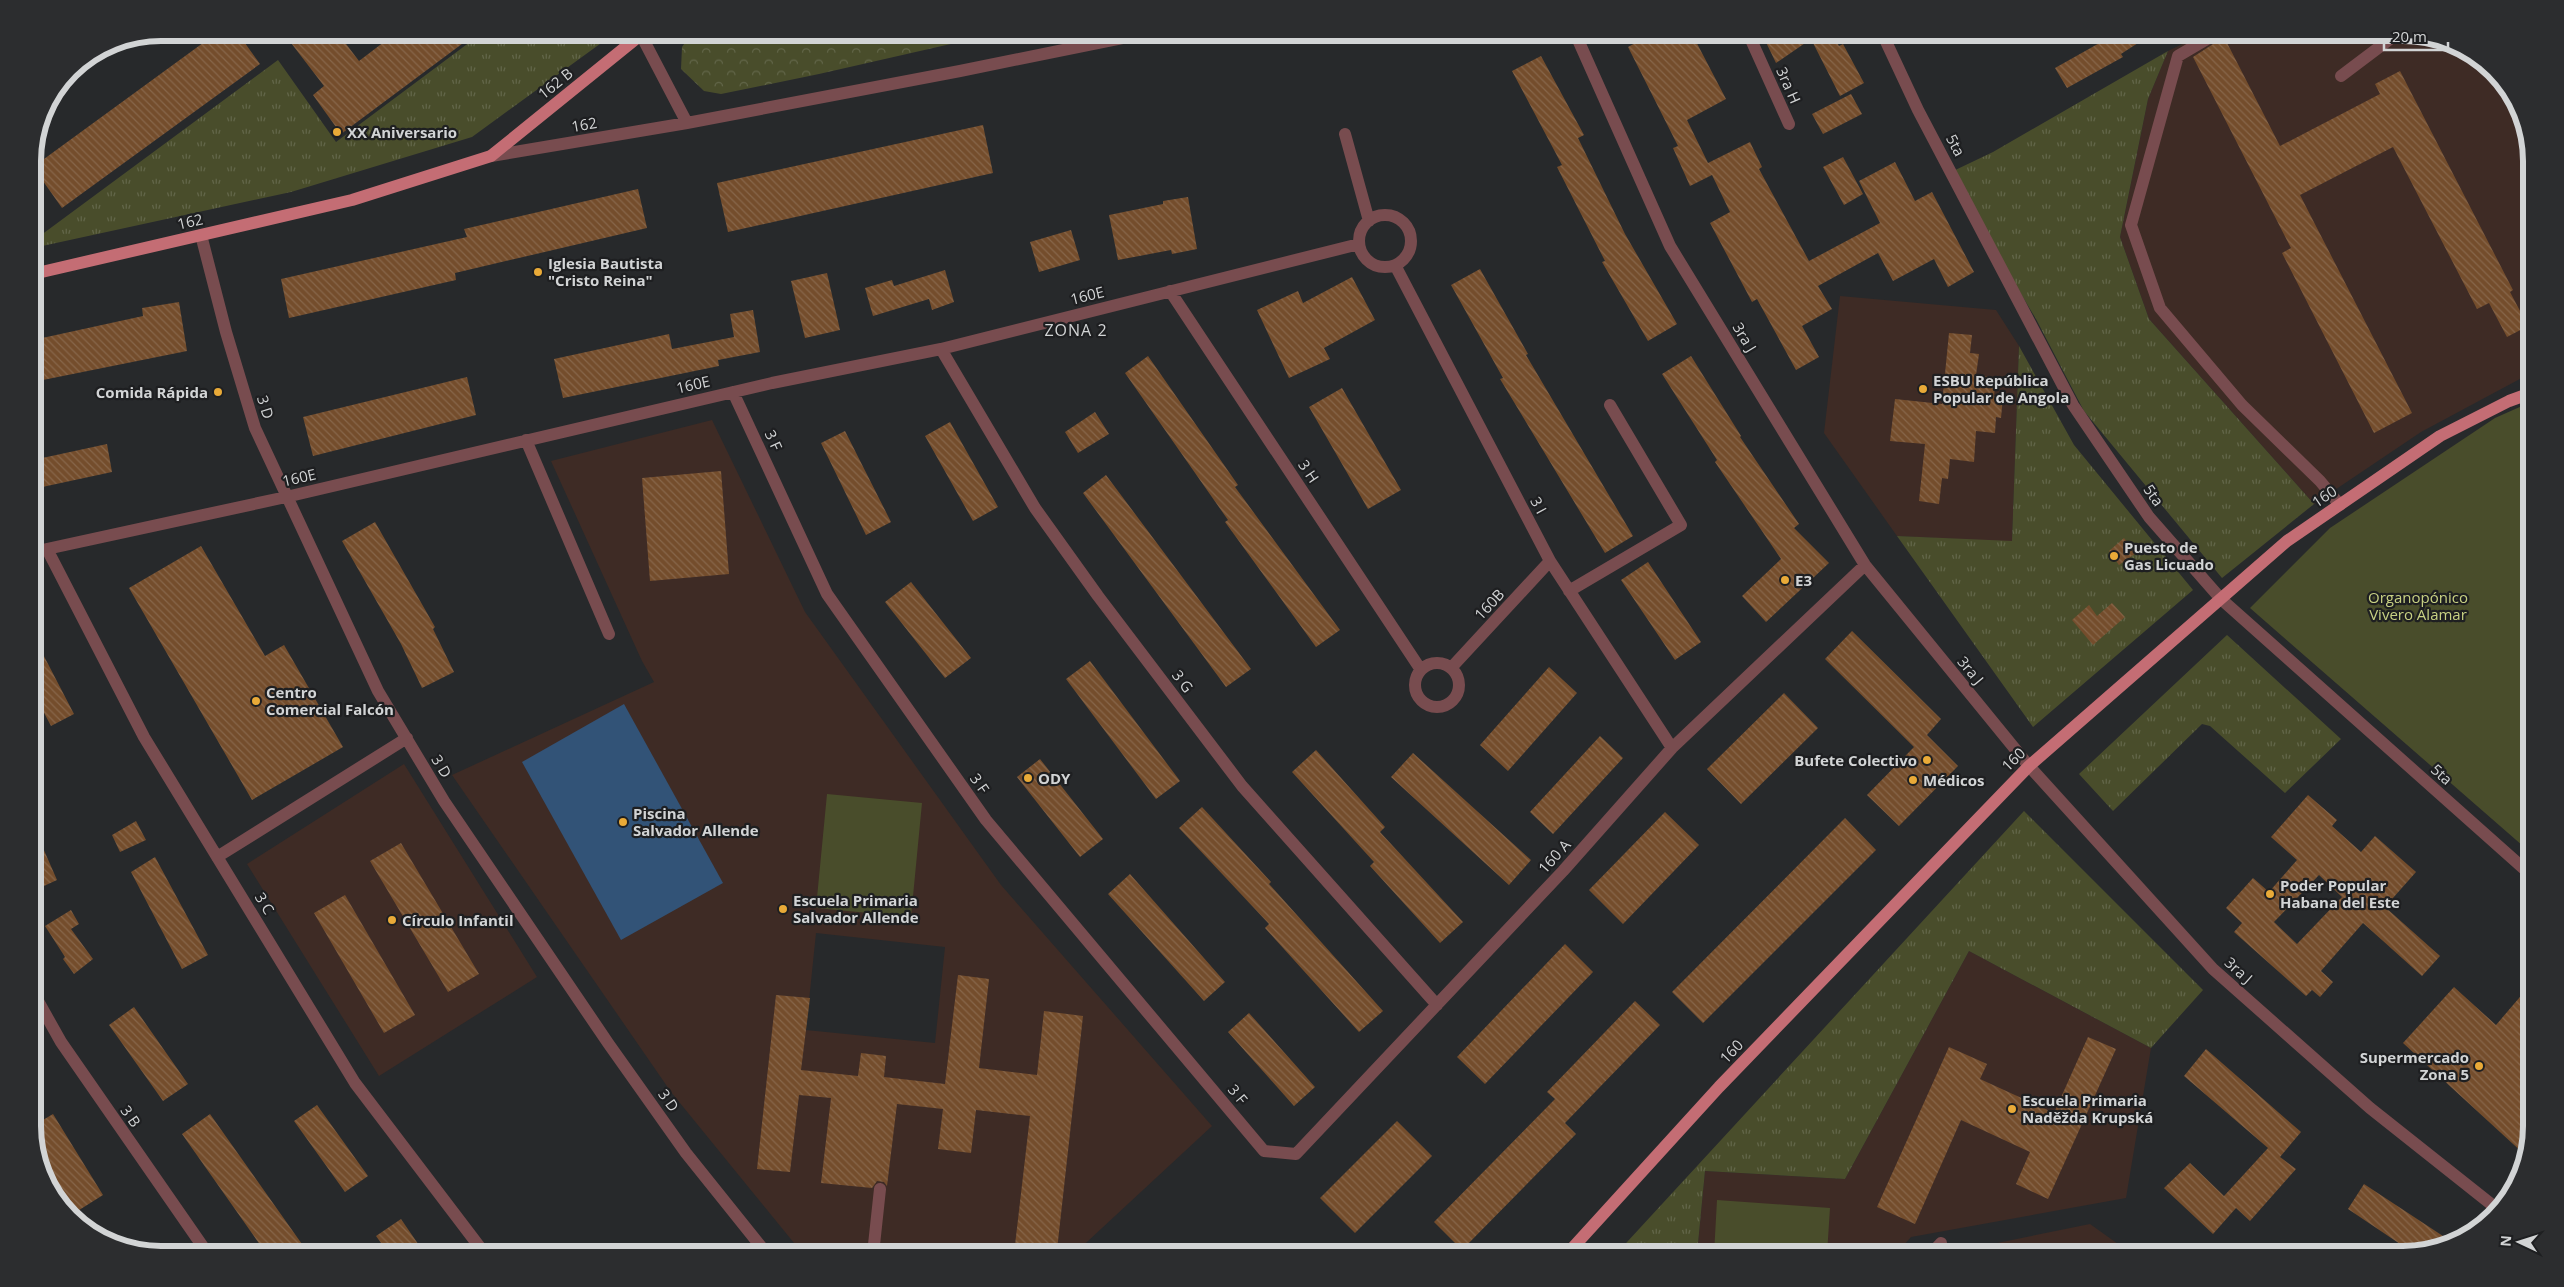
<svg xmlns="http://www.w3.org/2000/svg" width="2564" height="1287" font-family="'Open Sans',sans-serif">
<defs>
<pattern id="grass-tufts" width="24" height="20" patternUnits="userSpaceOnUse" patternTransform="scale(1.25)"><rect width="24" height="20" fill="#494d2b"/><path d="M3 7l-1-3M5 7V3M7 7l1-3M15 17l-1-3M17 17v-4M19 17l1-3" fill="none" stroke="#626649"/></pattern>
<pattern id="forest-crowns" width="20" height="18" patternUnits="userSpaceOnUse" patternTransform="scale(1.25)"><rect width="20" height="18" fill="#494d2b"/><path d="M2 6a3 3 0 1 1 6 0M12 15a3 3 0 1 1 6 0" fill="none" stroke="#626649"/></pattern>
<pattern id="building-back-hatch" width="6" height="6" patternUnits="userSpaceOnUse" patternTransform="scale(1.25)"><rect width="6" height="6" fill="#744d2c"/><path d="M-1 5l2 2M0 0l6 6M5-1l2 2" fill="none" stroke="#87664a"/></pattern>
</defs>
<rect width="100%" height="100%" fill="#27292b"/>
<!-- education -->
<path fill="#3e2b25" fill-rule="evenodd" d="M 2205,33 L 2402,33 L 2459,46 L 2510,90 L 2531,154 L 2531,373 L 2421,432 L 2314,504 L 2149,319 L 2120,237 L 2148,99 L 2168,51 Z
M 1840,296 L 1996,310 L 2019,346 L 2012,542 L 1897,536 L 1824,433 Z
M 712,420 L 805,612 L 1001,885 L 1212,1126 L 1074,1254 L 803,1254 L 671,1092 L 452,775 L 654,682 L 642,661 L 551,461 ZM 816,933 L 945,947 L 935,1043 L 806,1030 Z
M 404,764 L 537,977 L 379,1076 L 247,864 Z
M 1969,951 L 2151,1048 L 2126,1198 L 1911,1237 L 1896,1254 L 1697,1254 L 1705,1171 L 1845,1179 Z
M 2090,1224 L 2132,1254 L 1956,1254 L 1958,1251 Z"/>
<!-- grass -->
<path fill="url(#grass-tufts)" d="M 482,33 L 615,33 L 472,137 L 291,192 L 33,248 L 33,241 L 278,60 L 336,142 Z
M 2168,51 L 2148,99 L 2120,237 L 2149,319 L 2314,504 L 2222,578 L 2084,411 L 2036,319 L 1949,173 L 1993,152 Z
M 2019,346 L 2074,445 L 2193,590 L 2033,727 L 1897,536 L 2012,541 Z
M 2227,635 L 2341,739 L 2285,793 L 2210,726 L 2202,724 L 2113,811 L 2079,774 Z
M 2024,811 L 2203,990 L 2151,1048 L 1969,951 L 1845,1179 L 1705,1171 L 1697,1254 L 1616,1254 Z"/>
<!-- forest -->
<path fill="url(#forest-crowns)" d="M 692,33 L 999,33 L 819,74 L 721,94 L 704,91 L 681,69 L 682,47 Z"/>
<!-- garden -->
<path fill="#494d2b" d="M 2531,402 L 2531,853 L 2250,608 L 2330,528 L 2495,418 Z
M 827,794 L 922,803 L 911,917 L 816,908 Z
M 1717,1200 L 1830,1208 L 1827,1254 L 1714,1254 Z"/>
<!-- water -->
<path fill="#325377" d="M 624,704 L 723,883 L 621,940 L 522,762 Z"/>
<!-- building -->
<path fill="url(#building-back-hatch)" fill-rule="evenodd" d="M 218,32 L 237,32 L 260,64 L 62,208 L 33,167 Z
M 297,32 L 337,32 L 359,61 L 397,32 L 478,32 L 341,134 L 313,95 L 324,86 L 288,39 Z
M 1655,32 L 1691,32 L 1726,99 L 1687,120 L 1708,163 L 1750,142 L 1762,167 L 1759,169 L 1809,261 L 1880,223 L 1859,181 L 1895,162 L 1915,201 L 1932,192 L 1974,272 L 1948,287 L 1934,259 L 1893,281 L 1878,253 L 1818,286 L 1832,309 L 1802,326 L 1819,357 L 1796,370 L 1757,299 L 1752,302 L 1710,223 L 1730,212 L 1712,175 L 1690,186 L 1673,148 L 1678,146 L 1628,47 Z
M 1761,32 L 1832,32 L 1839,46 L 1843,44 L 1864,83 L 1840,96 L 1811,39 L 1776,63 Z
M 2119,32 L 2155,32 L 2121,54 L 2123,57 L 2067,88 L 2055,68 Z
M 2224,37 L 2280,146 L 2380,94 L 2375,84 L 2400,71 L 2513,290 L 2510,292 L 2528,326 L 2507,337 L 2489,303 L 2477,309 L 2393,147 L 2300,195 L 2412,413 L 2374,433 L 2282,253 L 2291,248 L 2193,57 Z
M 1541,56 L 1584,135 L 1578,138 L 1625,234 L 1677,324 L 1648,341 L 1602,262 L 1605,261 L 1557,167 L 1562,165 L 1512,71 Z
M 1851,94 L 1862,114 L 1823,134 L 1812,114 Z
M 983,125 L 993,173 L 728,232 L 717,183 Z
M 1843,157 L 1863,194 L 1844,205 L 1823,167 Z
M 638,189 L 647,228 L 455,273 L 456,280 L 289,318 L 281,279 L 467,237 L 464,229 Z
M 1188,197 L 1197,249 L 1172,254 L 1171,250 L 1118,260 L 1109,215 L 1163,204 L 1163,201 Z
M 1071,230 L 1080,260 L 1039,272 L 1030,242 Z
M 1480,269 L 1528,354 L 1526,355 L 1633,536 L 1605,553 L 1500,379 L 1503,378 L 1451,285 Z
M 945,270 L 954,302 L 932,310 L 929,299 L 873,316 L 865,288 L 892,280 L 894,286 Z
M 827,273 L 840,330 L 805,338 L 791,281 Z
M 1352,277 L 1375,320 L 1324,348 L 1330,359 L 1289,378 L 1257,310 L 1298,291 L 1303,303 Z
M 179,302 L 187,351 L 33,382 L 33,340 L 143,316 L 142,308 Z
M 753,310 L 760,352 L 718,360 L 719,366 L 563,398 L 554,359 L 669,334 L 672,349 L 734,337 L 730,314 Z
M 1949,333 L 1972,335 L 1970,353 L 1979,354 L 1976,375 L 1996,377 L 1994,396 L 2003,397 L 2001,418 L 1996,417 L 1995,433 L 1976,431 L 1974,462 L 1950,459 L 1948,479 L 1942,478 L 1939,504 L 1919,501 L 1925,444 L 1890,441 L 1895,399 L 1942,404 Z
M 1148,356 L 1238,485 L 1235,487 L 1340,630 L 1316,647 L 1225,522 L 1228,520 L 1125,373 Z
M 1691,356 L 1741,436 L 1740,437 L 1799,524 L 1794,528 L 1829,563 L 1766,622 L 1742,596 L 1781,559 L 1715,462 L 1717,460 L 1662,374 Z
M 467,377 L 476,415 L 313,456 L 303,417 Z
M 1342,388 L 1401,490 L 1368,509 L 1309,407 Z
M 1095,412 L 1109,434 L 1078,453 L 1065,432 Z
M 950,422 L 998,507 L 973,521 L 925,436 Z
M 845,431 L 891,522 L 866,535 L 821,443 Z
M 107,444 L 112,472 L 33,489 L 33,460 Z
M 721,471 L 729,574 L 650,581 L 642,478 Z
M 1106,475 L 1251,669 L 1226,687 L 1083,493 Z
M 375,522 L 435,627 L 433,629 L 454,672 L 422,688 L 401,644 L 342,541 Z
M 2124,538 L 2136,553 L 2119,565 L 2109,551 Z
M 201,546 L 265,656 L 284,645 L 343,747 L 252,800 L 129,588 Z
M 1648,562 L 1701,642 L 1675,660 L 1621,580 Z
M 911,582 L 971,658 L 945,678 L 885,602 Z
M 2112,603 L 2125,617 L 2093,645 L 2072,620 L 2089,605 L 2097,616 Z
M 1852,631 L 1941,719 L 1927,735 L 1958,766 L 1899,826 L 1867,795 L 1914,747 L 1825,659 Z
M 33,635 L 74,714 L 51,726 L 33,692 Z
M 1090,661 L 1180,781 L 1156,799 L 1066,679 Z
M 1549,667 L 1577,693 L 1508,771 L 1480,745 Z
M 1784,693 L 1818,728 L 1741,804 L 1707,769 Z
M 1600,736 L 1623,758 L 1553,834 L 1530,812 Z
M 1316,750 L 1385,827 L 1380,832 L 1463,922 L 1440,943 L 1370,866 L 1374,862 L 1292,772 Z
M 1413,753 L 1531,860 L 1509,885 L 1391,777 Z
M 1040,759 L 1103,839 L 1080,857 L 1017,777 Z
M 2308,795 L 2337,820 L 2332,826 L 2361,852 L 2375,836 L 2416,872 L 2385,907 L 2440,956 L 2422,976 L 2363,923 L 2321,971 L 2333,982 L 2320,997 L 2312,990 L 2306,996 L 2234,932 L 2242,923 L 2226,908 L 2253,878 L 2269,892 L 2297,860 L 2271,837 ZM 2319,875 L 2342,897 L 2297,944 L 2274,922 Z
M 1202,807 L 1271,882 L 1269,884 L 1383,1011 L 1359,1032 L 1265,928 L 1269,924 L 1179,828 Z
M 1665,812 L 1699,845 L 1623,924 L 1589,890 Z
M 1845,818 L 1876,850 L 1703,1023 L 1672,992 Z
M 136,821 L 146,840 L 120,852 L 112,835 Z
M 33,825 L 57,880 L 33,891 Z
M 401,843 L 479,974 L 448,992 L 370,861 Z
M 155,857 L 208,955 L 182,969 L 131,872 Z
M 1130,874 L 1225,982 L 1204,1001 L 1108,894 Z
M 345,895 L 415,1015 L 384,1033 L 314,913 Z
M 71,910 L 79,924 L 71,929 L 93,959 L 74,974 L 63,959 L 65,957 L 45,926 Z
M 1565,944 L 1593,972 L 1485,1084 L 1457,1057 Z
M 958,975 L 989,979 L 979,1068 L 1037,1075 L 1044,1011 L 1083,1016 L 1057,1250 L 1015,1245 L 1030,1116 L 976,1110 L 971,1153 L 938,1149 L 943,1109 L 897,1104 L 887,1186 L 884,1182 L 877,1181 L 872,1188 L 821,1183 L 831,1098 L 799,1095 L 790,1172 L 757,1169 L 776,995 L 810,998 L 801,1070 L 858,1076 L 861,1053 L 886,1056 L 884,1077 L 945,1084 Z
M 2531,984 L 2532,1125 L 2525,1155 L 2403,1043 L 2454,987 L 2496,1025 Z
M 1635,1001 L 1660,1025 L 1565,1123 L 1576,1134 L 1462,1250 L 1434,1222 L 1555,1099 L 1547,1092 Z
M 134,1007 L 188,1084 L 163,1101 L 109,1025 Z
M 1249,1013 L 1315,1087 L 1294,1106 L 1228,1032 Z
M 2088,1037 L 2116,1049 L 2048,1199 L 2016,1184 L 2030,1152 L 1961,1120 L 1915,1224 L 1877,1207 L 1949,1047 L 1987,1064 L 1980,1079 L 2054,1113 Z
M 2206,1049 L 2301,1132 L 2280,1157 L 2296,1169 L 2250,1221 L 2236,1208 L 2213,1234 L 2164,1188 L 2190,1163 L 2224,1196 L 2268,1148 L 2184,1076 Z
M 317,1105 L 368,1176 L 345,1192 L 294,1121 Z
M 53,1114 L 103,1195 L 76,1212 L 38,1151 L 33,1134 L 33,1126 Z
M 210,1114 L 309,1254 L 263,1254 L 263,1249 L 182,1134 Z
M 1397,1121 L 1432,1156 L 1355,1233 L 1320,1198 Z
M 2364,1184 L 2449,1240 L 2412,1252 L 2348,1209 Z
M 401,1219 L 425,1254 L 389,1254 L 376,1236 Z"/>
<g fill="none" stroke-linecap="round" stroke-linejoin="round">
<!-- minor -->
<path stroke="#784c4f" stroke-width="12" d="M 1575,33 L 1670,246 L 1865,565 L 2029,766 L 2213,969 L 2370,1108 L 2496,1208
M 1748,33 L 1789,124
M 1882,33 L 1918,110 L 2073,405 L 2149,517 L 2221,599 L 2531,875
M 2217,33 L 2178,56 L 2131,225 L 2160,308 L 2242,405 L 2320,481 L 2340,505
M 641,35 L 687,123
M 112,42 L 113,42
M 2341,76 L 2394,36 L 2392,33
M 1345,134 L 1369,221
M 491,156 L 687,123 L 960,71 L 1147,33
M1359 241a26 26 0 1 1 52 0a26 26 0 1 1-52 0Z
M 201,235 L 226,332 L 255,428 L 378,691 L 444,801 L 608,1043 L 686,1153 L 767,1254
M 1395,265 L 1550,561 L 1672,748
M 1170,291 L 1421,670
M 941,349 L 1035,508 L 1098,596 L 1242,786 L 1437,1005
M 733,392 L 827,594 L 986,820 L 1264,1151 L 1296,1154 L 1563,871 L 1672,748 L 1865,565
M 526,440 L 609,634
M 47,549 L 144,737 L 355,1083 L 485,1254
M 33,552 L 286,497 L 772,383 L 941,349 L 1359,244
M 1569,591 L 1681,525 L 1610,405
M1415 685a22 22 0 1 1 44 0a22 22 0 1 1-44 0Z
M 1451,668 L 1550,561
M 217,857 L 407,738
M 33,992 L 61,1042 L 208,1254
M 873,1254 L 880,1189
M 1931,1254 L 1941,1243"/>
<!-- major -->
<path stroke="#c46d74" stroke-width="12" d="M 33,274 L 352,200 L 491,156 L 643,33
M 1567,1254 L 1719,1087 L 2029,766 L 2287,541 L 2440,436 L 2509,401 L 2531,393"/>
</g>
<!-- markers -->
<g fill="#e9aa38" stroke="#1e1f21" stroke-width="2">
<circle cx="337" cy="132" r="5"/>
<circle cx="538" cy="272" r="5"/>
<circle cx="1923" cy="389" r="5"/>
<circle cx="218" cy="392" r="5"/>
<circle cx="2114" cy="556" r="5"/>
<circle cx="1785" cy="580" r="5"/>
<circle cx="256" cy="701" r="5"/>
<circle cx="1927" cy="760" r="5"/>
<circle cx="1028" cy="778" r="5"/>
<circle cx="1913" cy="780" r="5"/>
<circle cx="623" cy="822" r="5"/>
<circle cx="2270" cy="894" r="5"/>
<circle cx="783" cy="909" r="5"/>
<circle cx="392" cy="920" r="5"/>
<circle cx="2479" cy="1066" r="5"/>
<circle cx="2012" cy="1109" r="5"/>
</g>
<g text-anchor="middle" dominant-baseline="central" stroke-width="4.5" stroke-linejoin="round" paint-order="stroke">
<!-- street labels -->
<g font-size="15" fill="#d2d4d5" stroke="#1e1f21">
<text transform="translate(555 83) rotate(-39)">162 B</text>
<text transform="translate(1789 85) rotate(66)">3ra H</text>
<text transform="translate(584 124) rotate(-10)">162</text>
<text transform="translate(1956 145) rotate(62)">5ta</text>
<text transform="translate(190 221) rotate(-13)">162</text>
<text transform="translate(1087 295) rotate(-14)">160E</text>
<text transform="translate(1745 337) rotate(59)">3ra J</text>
<text transform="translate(693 384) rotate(-13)">160E</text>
<text transform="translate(266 407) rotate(73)">3 D</text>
<text transform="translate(774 440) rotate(65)">3 F</text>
<text transform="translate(1309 471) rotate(56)">3 H</text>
<text transform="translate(299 477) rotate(-13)">160E</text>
<text transform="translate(2154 495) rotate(55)">5ta</text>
<text transform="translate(2324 496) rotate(-34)">160</text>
<text transform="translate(1539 505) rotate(62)">3 I</text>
<text transform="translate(1489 604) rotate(-47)">160B</text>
<text transform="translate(1971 670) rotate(50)">3ra J</text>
<text transform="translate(1183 681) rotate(53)">3 G</text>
<text transform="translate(2013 759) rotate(-44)">160</text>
<text transform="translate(442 766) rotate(59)">3 D</text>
<text transform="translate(2442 774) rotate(42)">5ta</text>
<text transform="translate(980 783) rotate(55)">3 F</text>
<text transform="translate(1554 856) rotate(-48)">160 A</text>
<text transform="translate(265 903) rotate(59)">3 C</text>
<text transform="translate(2239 970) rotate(42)">3ra J</text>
<text transform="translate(1731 1051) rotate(-46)">160</text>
<text transform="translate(1238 1094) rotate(50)">3 F</text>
<text transform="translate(669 1100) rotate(55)">3 D</text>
<text transform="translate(131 1116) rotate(55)">3 B</text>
</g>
<!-- poi labels -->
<g font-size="15" font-weight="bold" fill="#d2d4d5" stroke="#1e1f21" text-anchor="start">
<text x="347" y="132">XX Aniversario</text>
<text x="548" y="263">Iglesia Bautista<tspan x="548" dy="17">"Cristo Reina"</tspan></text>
<text x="1933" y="380">ESBU República<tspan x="1933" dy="17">Popular de Angola</tspan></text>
<text x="208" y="392" text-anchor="end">Comida Rápida</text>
<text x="2124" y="547">Puesto de<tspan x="2124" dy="17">Gas Licuado</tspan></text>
<text x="1795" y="580">E3</text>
<text x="266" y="692">Centro<tspan x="266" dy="17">Comercial Falcón</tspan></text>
<text x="1917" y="760" text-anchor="end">Bufete Colectivo</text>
<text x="1038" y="778">ODY</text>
<text x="1923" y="780">Médicos</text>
<text x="633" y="813">Piscina<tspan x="633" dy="17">Salvador Allende</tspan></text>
<text x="2280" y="885">Poder Popular<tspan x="2280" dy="17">Habana del Este</tspan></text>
<text x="793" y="900">Escuela Primaria<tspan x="793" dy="17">Salvador Allende</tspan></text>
<text x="402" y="920">Círculo Infantil</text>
<text x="2469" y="1057" text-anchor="end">Supermercado<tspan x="2469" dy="17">Zona 5</tspan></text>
<text x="2022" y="1100">Escuela Primaria<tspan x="2022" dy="17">Naděžda Krupská</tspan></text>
</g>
<!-- park labels -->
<g font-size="15" fill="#c8d183" stroke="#1e1f21">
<text x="2418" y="597">Organopónico<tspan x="2418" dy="17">Vivero Alamar</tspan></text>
</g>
<!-- neighbourhood labels -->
<g font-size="16" letter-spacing="1" fill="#d2d4d5" stroke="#1e1f21">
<text x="1076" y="330">ZONA 2</text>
</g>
</g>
<!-- crop -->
<path d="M0 0H2564V1287H0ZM161 41H2403A120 120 0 0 1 2523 161V1126A120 120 0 0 1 2403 1246H161A120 120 0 0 1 41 1126V161A120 120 0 0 1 161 41Z" fill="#2c2d2f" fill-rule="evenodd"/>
<path fill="none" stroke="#d2d4d5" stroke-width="6" d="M161 41H2403A120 120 0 0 1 2523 161V1126A120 120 0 0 1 2403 1246H161A120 120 0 0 1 41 1126V161A120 120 0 0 1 161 41Z"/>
<!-- north arrow -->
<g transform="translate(2519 1242) rotate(274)" stroke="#1e1f21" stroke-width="4" paint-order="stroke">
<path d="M0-4L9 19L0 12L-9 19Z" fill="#d2d4d5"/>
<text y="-8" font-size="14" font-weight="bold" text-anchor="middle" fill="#d2d4d5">N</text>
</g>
<!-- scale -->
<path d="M2384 42v8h64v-8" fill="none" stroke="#d2d4d5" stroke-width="2.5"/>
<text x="2392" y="42" font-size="15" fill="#d2d4d5" stroke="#1e1f21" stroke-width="4" paint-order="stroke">20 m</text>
</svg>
